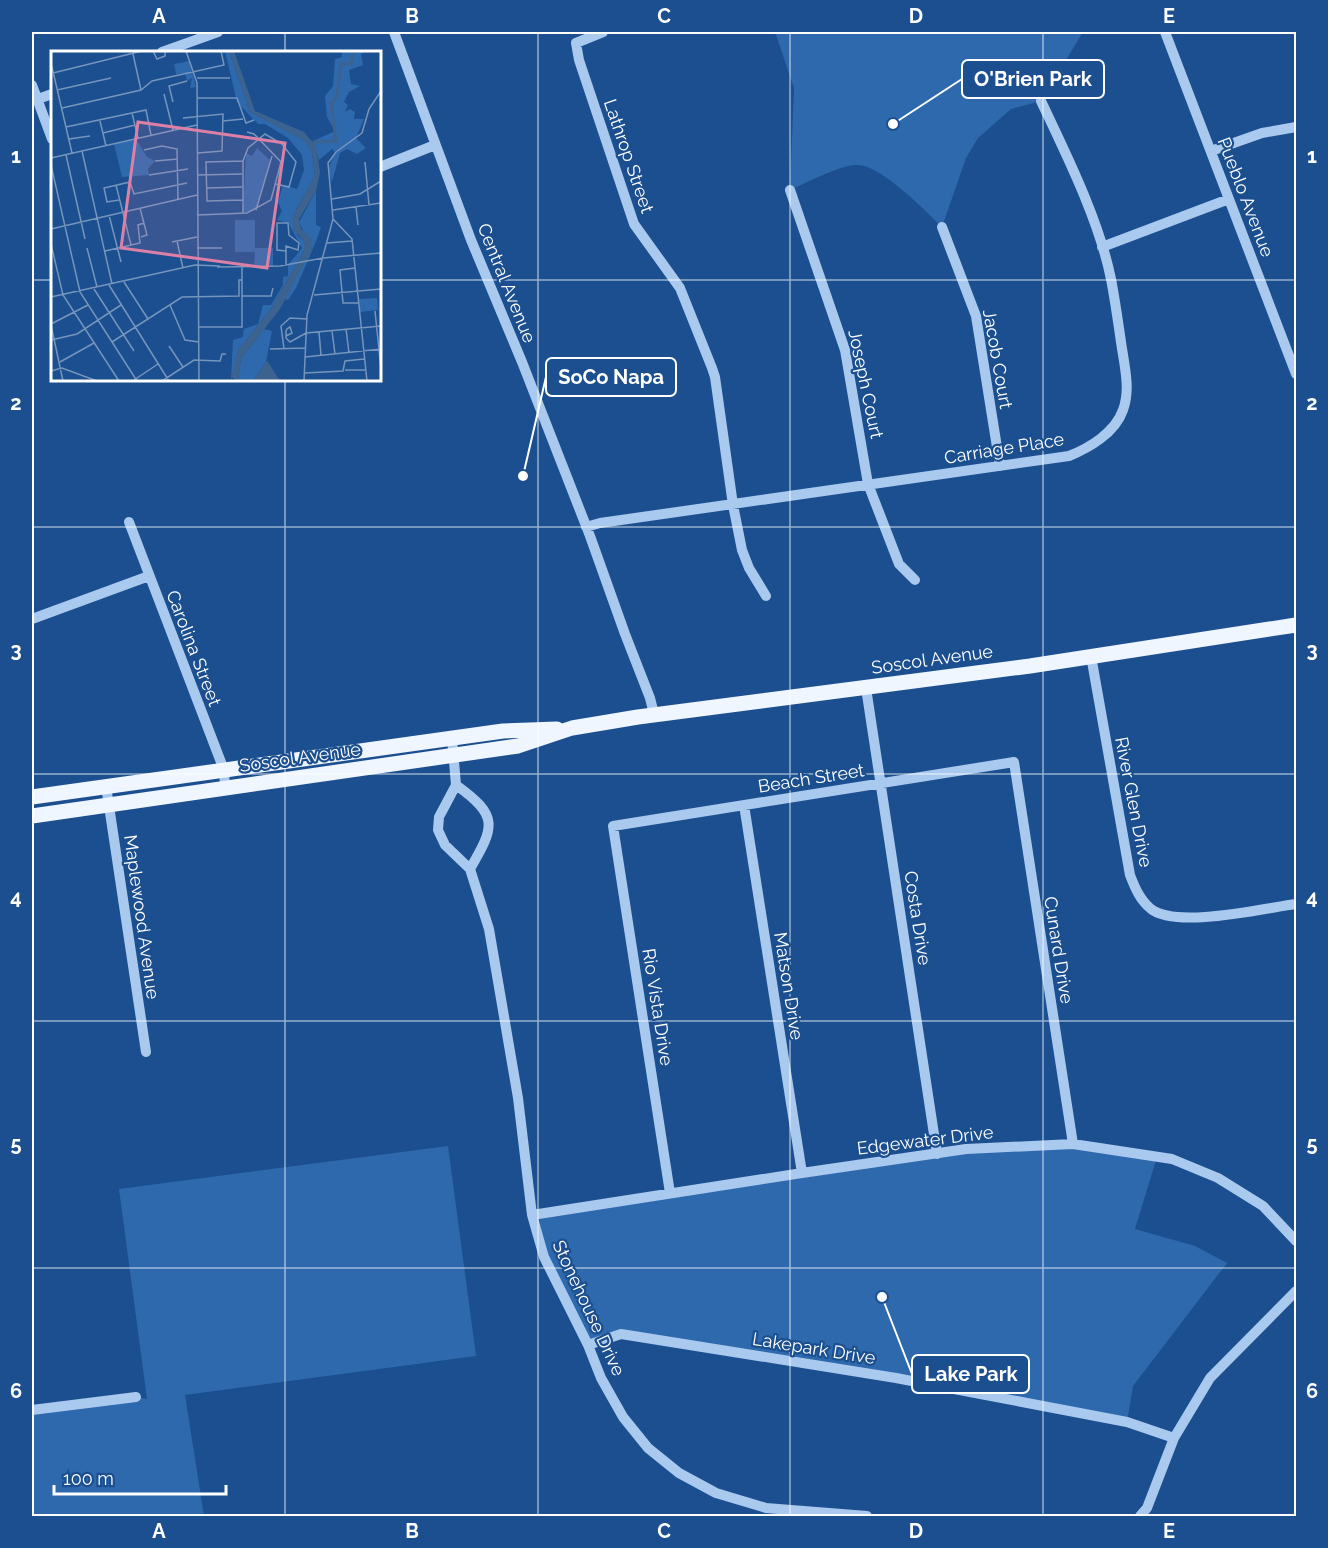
<svg xmlns="http://www.w3.org/2000/svg" width="1328" height="1548" font-family="Raleway,sans-serif">
<rect width="100%" height="100%" fill="#1b4f8f"/>
<!-- green -->
<path fill="#2e69ad" d="M 775,32 L 1083,32 L 1041,101 L 1011,109 L 978,138 L 966,158 L 942,227 C 926,211 879,163 856,165 C 838,166 806,183 790,190 L 794,88 Z
M 1073,1144 L 1157,1157 L 1135,1229 L 1195,1246 L 1227,1263 L 1133,1386 L 1127,1422 L 621,1334 L 588,1345 L 544,1257 L 532,1215 L 966,1149 Z
M 448,1146 L 476,1356 L 185,1395 L 204,1516 L 32,1516 L 32,1410 L 136,1397 L 147,1399 L 119,1189 Z"/>
<g fill="none" stroke-linecap="round" stroke-linejoin="round">
<!-- minor -->
<path stroke="#a9c9ee" stroke-width="10" d="M 394,32 L 471,240 L 522,362 L 590,536 L 625,634 L 650,698 L 654,714
M 603,32 L 576,43 L 579,60 L 634,224 L 680,288 L 712,368 L 715,377 L 733,505 L 742,550 L 749,568 L 766,596
M 1165,32 L 1296,374
M 162,52 L 218,32
M 32,85 L 52,139
M 38,99 L 52,94
M 1211,151 L 1262,133 L 1296,127
M 380,167 L 435,145
M 790,190 L 845,350 L 868,484 L 899,564 L 915,580
M 942,227 L 976,316 L 1000,466
M 1102,247 L 1229,199
M 129,522 L 224,770 L 225,787
M 586,527 L 600,523 L 1069,456 C 1089,448 1115,433 1123,410 C 1131,389 1124,364 1121,342 C 1118,321 1115,300 1111,279 C 1099,220 1067,156 1041,101
M 32,619 L 149,576
M 1091,656 L 1130,875 C 1135,888 1140,900 1151,909 C 1177,929 1265,908 1296,904
M 866,688 L 937,1154
M 452,738 L 456,785 L 439,817 L 438,830 L 445,845 L 470,869 L 489,929 L 518,1098 L 532,1215 L 544,1257 L 588,1345 L 601,1378 L 623,1417 L 648,1448 L 679,1473 L 716,1493 L 766,1508 L 867,1516
M 456,785 C 499,816 495,826 470,869
M 106,786 L 146,1052
M 744,805 L 802,1173
M 670,1193 L 613,826 L 1014,762 L 1073,1144
M 532,1215 L 802,1173 L 966,1149 L 1073,1144 L 1172,1159 L 1218,1178 L 1263,1206 L 1296,1241
M 588,1345 L 621,1334 L 896,1378 L 1127,1422 L 1174,1438
M 32,1410 L 136,1397
M 1140,1516 L 1147,1508 L 1174,1438 L 1210,1378 L 1296,1291"/>
<!-- major -->
<path stroke="#f0f6ff" stroke-width="15" d="M 32,797 L 503,731 L 557,729
M 32,816 L 518,746 L 572,728 L 638,717 L 1030,666 L 1296,625"/>
</g>
<!-- grid -->
<path fill="none" stroke="#fff" stroke-width="1.5" stroke-opacity="0.55" d="M 285,32 L 285,52M 538,32 L 538,1516M 790,32 L 790,1516M 1043,32 L 1043,1516M 32,280 L 52,280M 380,280 L 1296,280M 285,380 L 285,1516M 32,527 L 1296,527M 32,774 L 1296,774M 32,1021 L 1296,1021M 32,1268 L 1296,1268"/>
<g text-anchor="middle" dominant-baseline="central" stroke-width="4.5" stroke-linejoin="round" paint-order="stroke">
<!-- street labels -->
<g font-size="18" fill="#fff" stroke="#1b4f8f">
<text transform="translate(629 156) rotate(71)">Lathrop Street</text>
<text transform="translate(1246 197) rotate(69)">Pueblo Avenue</text>
<text transform="translate(507 283) rotate(68)">Central Avenue</text>
<text transform="translate(998 359) rotate(80)">Jacob Court</text>
<text transform="translate(866 384) rotate(78)">Joseph Court</text>
<text transform="translate(1004 448) rotate(-9)">Carriage Place</text>
<text transform="translate(194 648) rotate(69)">Carolina Street</text>
<text transform="translate(932 659) rotate(-8)">Soscol Avenue</text>
<text transform="translate(300 757) rotate(-8)">Soscol Avenue</text>
<text transform="translate(811 778) rotate(-9)">Beach Street</text>
<text transform="translate(1134 802) rotate(79)">River Glen Drive</text>
<text transform="translate(142 917) rotate(82)">Maplewood Avenue</text>
<text transform="translate(918 918) rotate(81)">Costa Drive</text>
<text transform="translate(1059 950) rotate(81)">Cunard Drive</text>
<text transform="translate(789 986) rotate(81)">Matson Drive</text>
<text transform="translate(658 1007) rotate(81)">Rio Vista Drive</text>
<text transform="translate(925 1140) rotate(-7)">Edgewater Drive</text>
<text transform="translate(589 1308) rotate(65)">Stonehouse Drive</text>
<text transform="translate(814 1348) rotate(9)">Lakepark Drive</text>
</g>
</g>
<!-- overview -->
<g transform="translate(51 51)">
<rect width="330" height="330" fill="#1b4f8f"/>
<path d="M 174,0 L 178,0 L 199,61 L 255,90 L 261,102 L 264,125 L 245,158 L 246,184 L 253,189 L 253,200 L 220,258 L 187,299 L 180,330 L 182,289 L 192,286 L 193,278 L 207,273 L 212,254 L 220,254 L 232,234 L 232,226 L 237,225 L 237,214 L 251,197 L 237,172 L 226,169 L 231,160 L 227,151 L 232,134 L 246,138 L 253,119 L 251,104 L 237,87 L 214,73 L 207,73 L 186,51 ZM 291,0 L 315,0 L 310,3 L 312,14 L 298,19 L 300,33 L 309,35 L 298,41 L 293,51 L 297,54 L 294,61 L 299,58 L 304,61 L 303,68 L 313,68 L 305,87 L 315,97 L 306,103 L 296,98 L 289,102 L 281,131 L 277,119 L 284,101 L 281,98 L 268,109 L 262,90 L 284,80 L 276,66 L 274,45 L 282,35 L 284,8 L 291,6 ZM 138,10 L 145,36 L 139,37 L 141,27 L 136,30 L 134,22 L 125,23 L 123,13 ZM 85,88 L 96,106 L 104,110 L 97,118 L 98,124 L 71,126 L 63,93 ZM 206,97 L 219,109 L 205,159 L 192,162 L 195,102 L 201,105 ZM 265,140 L 265,174 L 270,176 L 266,188 L 245,237 L 237,249 L 233,248 L 261,197 L 248,171 ZM 184,169 L 204,169 L 204,197 L 222,197 L 222,215 L 203,215 L 204,201 L 184,201 ZM 326,247 L 327,259 L 309,261 L 308,248 ZM 213,278 L 221,280 L 215,311 L 202,330 L 187,330 L 190,308 Z" fill="#2e69ad"/>
<path d="M 178,0 L 183,0 L 204,60 L 253,81 L 265,95 L 269,122 L 265,140 L 248,168 L 250,178 L 261,188 L 260,200 L 229,258 L 190,308 L 187,330 L 180,326 L 187,299 L 220,258 L 253,200 L 253,189 L 243,180 L 241,166 L 264,124 L 261,102 L 254,90 L 199,61 ZM 215,311 L 217,311 L 229,330 L 202,330 Z" fill="#3c6290"/>
<path fill="none" stroke="#3c6290" stroke-width="3" d="M 262,91 L 285,90 L 280,53 L 286,45 L 290,13 L 300,13 L 302,0"/>
<path fill="none" stroke="#7695bc" stroke-width="1.5" d="M 102,0 L 106,8 L 114,5 L 114,0M 135,0 L 146,32 L 148,330M 82,3 L 90,39M 0,12 L 21,102M 2,22 L 91,0M 146,27 L 179,27M 6,39 L 60,27M 113,43 L 122,79M 146,47 L 186,47 L 195,72 L 203,69M 122,51 L 118,35 L 136,30M 11,57 L 90,39 L 101,30 L 173,14 L 170,0M 81,62 L 87,87M 132,67 L 172,63 L 171,100 L 147,102M 49,70 L 55,95M 172,70 L 192,68M 15,76 L 95,59 L 100,84M 52,82 L 84,74M 18,88 L 39,85M 93,99 L 111,95 L 126,98 L 127,148M 31,100 L 61,233M 15,104 L 34,188M 0,107 L 146,74M 104,110 L 127,108M 314,111 L 318,154M 0,114 L 29,241 L 86,330M 98,124 L 137,118M 147,124 L 191,123M 65,134 L 80,194M 156,137 L 191,136M 281,148 L 309,143 L 330,130M 68,149 L 56,151 L 53,137 L 79,131 L 83,143 L 136,132M 192,149 L 156,150 L 155,111 L 192,110M 305,156 L 307,174M 89,157 L 96,184 L 90,186M 205,159 L 221,105M 282,159 L 330,152M 192,162 L 192,110 L 197,97 L 214,83 L 231,93 L 245,111 L 238,136 L 225,133M 58,164 L 70,211M 146,164 L 196,162 L 220,149 L 230,111 L 203,83 L 196,81M 282,168 L 301,188 L 316,330M 0,178 L 146,144M 126,190 L 132,217M 121,191 L 146,186M 276,192 L 301,190M 0,193 L 12,244 L 68,330M 36,197 L 46,236M 146,197 L 171,197M 54,200 L 89,192 L 87,174 L 93,172M 235,200 L 226,199 L 226,172 L 237,172 L 238,184 L 248,192 L 247,199 L 235,195 L 235,214M 272,207 L 330,202M 166,216 L 229,215 L 272,207M 304,217 L 289,219 L 292,252 L 308,252M 73,231 L 97,268M 58,234 L 118,330M 43,238 L 83,300M 263,244 L 330,238M 191,245 L 220,245 L 222,237M 0,246 L 144,214 L 169,215M 119,254 L 134,289 L 148,291M 324,260 L 330,318M 0,273 L 37,254M 0,274 L 12,330M 147,276 L 191,276 L 191,216M 295,278 L 298,302M 281,280 L 284,303M 268,281 L 270,304M 235,285 L 241,282 L 239,276 L 236,278 L 235,280 L 235,287 L 239,291 L 255,282 L 330,275M 0,289 L 26,283 L 70,254M 61,291 L 131,246 L 188,245 L 188,229 L 191,229M 118,295 L 132,316M 219,298 L 254,297M 233,298 L 230,275 L 239,267 L 256,268M 254,306 L 330,298M 9,311 L 43,292M 294,319 L 314,319M 0,320 L 11,317 L 46,330M 254,322 L 292,320 L 294,310 L 313,308M 83,329 L 107,313M 111,330 L 143,309 L 169,310 L 171,303 L 175,303M 253,330 L 256,264 L 282,168 L 277,112 L 285,101 L 311,82 L 318,58 L 330,40"/>
<path fill="#dd80a5" fill-opacity="0.15" stroke="#dd80a5" stroke-width="3" d="M 87,71 L 234,92 L 216,217 L 70,197 Z"/>
<rect width="330" height="330" fill="none" stroke="#fff" stroke-width="3"/>
</g>
<!-- callouts -->
<path fill="none" stroke="#fff" stroke-width="2" d="M893 124L962 79M523 476L546 377M882 1297L912 1374"/>
<g fill="#fff" stroke="#1b4f8f" stroke-width="2">
<circle cx="893" cy="124" r="6"/>
<circle cx="523" cy="476" r="6"/>
<circle cx="882" cy="1297" r="6"/>
</g>
<g fill="#1b4f8f" stroke="#fff" stroke-width="2">
<rect x="962" y="60" width="142" height="38" rx="6"/>
<rect x="546" y="358" width="130" height="38" rx="6"/>
<rect x="912" y="1355" width="117" height="38" rx="6"/>
</g>
<g font-size="20" text-anchor="middle" font-weight="bold" fill="#fff">
<text x="1033" y="86">O'Brien Park</text>
<text x="611" y="384">SoCo Napa</text>
<text x="971" y="1381">Lake Park</text>
</g>
<!-- border -->
<rect width="1328" height="1548" fill="none" stroke="#1b4f8f" stroke-width="66"/>
<!-- scale -->
<path d="M54 1485v9h172v-9" fill="none" stroke="#ffffff" stroke-width="3"/>
<text x="63" y="1485" font-size="18" fill="#ffffff" stroke="#1b4f8f" stroke-width="4.5" paint-order="stroke">100 m</text>
<rect x="33" y="33" width="1262" height="1482" fill="none" stroke="#fff" stroke-width="2"/>
<g font-size="20" text-anchor="middle" font-weight="bold" fill="#fff">
<text x="159" y="23">A</text>
<text x="412" y="23">B</text>
<text x="664" y="23">C</text>
<text x="916" y="23">D</text>
<text x="1169" y="23">E</text>
<text x="16" y="163">1</text>
<text x="1312" y="163">1</text>
<text x="16" y="410">2</text>
<text x="1312" y="410">2</text>
<text x="16" y="657">3</text>
<text x="1312" y="657">3</text>
<text x="16" y="904">4</text>
<text x="1312" y="904">4</text>
<text x="16" y="1151">5</text>
<text x="1312" y="1151">5</text>
<text x="16" y="1398">6</text>
<text x="1312" y="1398">6</text>
<text x="159" y="1538">A</text>
<text x="412" y="1538">B</text>
<text x="664" y="1538">C</text>
<text x="916" y="1538">D</text>
<text x="1169" y="1538">E</text>
</g>
</svg>
